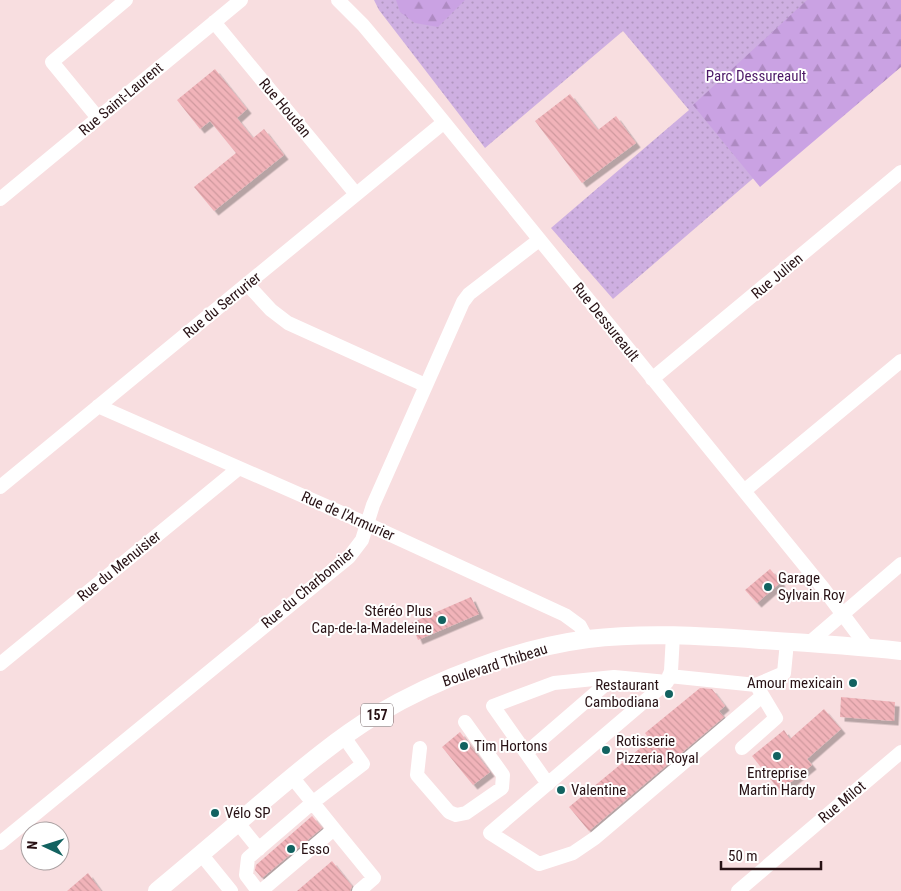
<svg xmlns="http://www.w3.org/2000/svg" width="901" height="891" font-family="'Roboto Condensed',sans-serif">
<defs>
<pattern id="grass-dots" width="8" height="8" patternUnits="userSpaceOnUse" patternTransform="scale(1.25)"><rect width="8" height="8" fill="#ceafe1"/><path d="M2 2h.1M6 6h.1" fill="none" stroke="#b196c0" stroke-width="1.8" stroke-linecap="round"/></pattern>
<pattern id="forest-firs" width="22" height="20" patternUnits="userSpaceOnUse" patternTransform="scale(1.25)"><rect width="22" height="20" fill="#caa2e3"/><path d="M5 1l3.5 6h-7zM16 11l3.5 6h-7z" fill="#ae8ac2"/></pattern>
<pattern id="building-back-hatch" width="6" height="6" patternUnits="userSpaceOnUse" patternTransform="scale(1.25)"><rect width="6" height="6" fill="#f1b3b9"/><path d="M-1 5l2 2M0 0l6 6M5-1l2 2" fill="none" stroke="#cf999e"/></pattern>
<filter id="shadow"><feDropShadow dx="4.5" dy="4.5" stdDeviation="0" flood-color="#0004"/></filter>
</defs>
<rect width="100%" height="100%" fill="#f8dee0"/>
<!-- grass -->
<path fill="url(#grass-dots)" d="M 374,0 L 901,0 L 901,51 L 613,299 L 551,228 L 689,110 L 623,31 L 485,148 L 379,10 Z"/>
<!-- forest -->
<path fill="url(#forest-firs)" d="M 396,0 L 465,0 L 438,27 L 415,23 L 400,12 Z
M 807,0 L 901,0 L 901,67 L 760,187 L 693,105 Z"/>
<!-- building -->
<path fill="url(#building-back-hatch)" filter="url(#shadow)" d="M 215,69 L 247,109 L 237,118 L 253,138 L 264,129 L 284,155 L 214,211 L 194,187 L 236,153 L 210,121 L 200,129 L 177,100 Z
M 570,94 L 598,130 L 616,116 L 636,143 L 582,183 L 535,121 Z
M 770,569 L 781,582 L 757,603 L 745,590 Z
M 471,597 L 479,614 L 418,640 L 411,623 Z
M 700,688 L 712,689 L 725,706 L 719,711 L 724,717 L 589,831 L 569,807 L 650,740 L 645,733 Z
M 841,697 L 895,702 L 894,721 L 840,717 Z
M 824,709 L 841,729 L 807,759 L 812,765 L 780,791 L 752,756 L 784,730 L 790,739 Z
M 460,732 L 490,772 L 473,785 L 442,747 Z
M 312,816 L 322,828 L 262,878 L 255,870 L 256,865 Z
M 332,861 L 352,886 L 350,891 L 297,891 Z
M 88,873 L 101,891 L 67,891 Z"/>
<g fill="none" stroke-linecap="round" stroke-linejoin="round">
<!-- minor -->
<path stroke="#fff" stroke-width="14" d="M 338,0 L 363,25 L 426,100 L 823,588 L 868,648
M 214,22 L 356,194
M 98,118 L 52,62 L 126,0
M 0,199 L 241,0
M 247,284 L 271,310 L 288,323 L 425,385
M 652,379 L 901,172
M 98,406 L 367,524 L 565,615 L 580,626 L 587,639
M 0,487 L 443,123
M 744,491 L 901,361
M 673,635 L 671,671 L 667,682 L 490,833 L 539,864 L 573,853 L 595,838 L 762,696
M 809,643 L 901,564
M 0,664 L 239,468
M 669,676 L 756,685 L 784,673 L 787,642
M 420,748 L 417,775 L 449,812 L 456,815 L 466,813 L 502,788 L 503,775 L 465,722
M 742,748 L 776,718 L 758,688
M 526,753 L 614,677 L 667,682
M 548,784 L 493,706 L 554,683 L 614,677
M 238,823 L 259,849
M 334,829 L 374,878 L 359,891
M 0,843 L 349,557 L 362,540 L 373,505 L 463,302 L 469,294 L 539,240
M 201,854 L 231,891
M 258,891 L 246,875 L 248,858 L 312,803 L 363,764 L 344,737
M 261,891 L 334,829 L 292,777
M 738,891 L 901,752"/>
<!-- major -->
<path stroke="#fff" stroke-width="18" d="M 157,891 C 192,862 227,832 261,803 C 298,772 335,740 376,715 C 436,679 518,648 588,639 C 646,632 703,636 761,640 C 808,643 854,646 901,651"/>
</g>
<!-- markers -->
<g fill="#126260" stroke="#fff" stroke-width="2">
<circle cx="768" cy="587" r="5"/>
<circle cx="442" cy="620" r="5"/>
<circle cx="853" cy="683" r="5"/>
<circle cx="669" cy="694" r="5"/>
<circle cx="464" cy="746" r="5"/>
<circle cx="606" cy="750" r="5"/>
<circle cx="777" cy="756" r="5"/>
<circle cx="561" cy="790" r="5"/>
<circle cx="215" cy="813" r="5"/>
<circle cx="291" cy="849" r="5"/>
</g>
<g text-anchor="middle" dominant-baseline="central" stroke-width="4" stroke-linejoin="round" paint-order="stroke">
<!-- shield labels -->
<rect fill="#fff" stroke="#68595b" stroke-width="1" x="361" y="703.5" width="32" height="23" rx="4"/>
<g font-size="14" font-weight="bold" fill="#281215">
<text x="377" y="715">157</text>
</g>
<!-- park labels -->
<g font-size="15" fill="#4c1866" stroke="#fff">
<text x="756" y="76">Parc Dessureault</text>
</g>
<!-- street labels -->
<g font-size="15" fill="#281215" stroke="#fff">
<text transform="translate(121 99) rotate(-40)">Rue Saint-Laurent</text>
<text transform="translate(285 108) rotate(50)">Rue Houdan</text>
<text transform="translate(777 276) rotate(-40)">Rue Julien</text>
<text transform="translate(222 305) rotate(-39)">Rue du Serrurier</text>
<text transform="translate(606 322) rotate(51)">Rue Dessureault</text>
<text transform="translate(348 516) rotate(24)">Rue de l'Armurier</text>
<text transform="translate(119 566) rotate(-39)">Rue du Menuisier</text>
<text transform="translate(308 588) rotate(-40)">Rue du Charbonnier</text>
<text transform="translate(495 665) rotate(-18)">Boulevard Thibeau</text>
<text transform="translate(842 802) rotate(-40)">Rue Milot</text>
</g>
<!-- poi labels -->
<g font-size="15" fill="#281215" stroke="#fff" text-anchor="start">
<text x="778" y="578">Garage<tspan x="778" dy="17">Sylvain Roy</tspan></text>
<text x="432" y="611" text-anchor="end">Stéréo Plus<tspan x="432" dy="17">Cap-de-la-Madeleine</tspan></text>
<text x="843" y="683" text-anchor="end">Amour mexicain</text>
<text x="659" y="685" text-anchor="end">Restaurant<tspan x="659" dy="17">Cambodiana</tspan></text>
<text x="616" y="741">Rotisserie<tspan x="616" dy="17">Pizzeria Royal</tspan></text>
<text x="474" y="746">Tim Hortons</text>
<text x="777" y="773" text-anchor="middle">Entreprise<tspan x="777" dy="17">Martin Hardy</tspan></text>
<text x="571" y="790">Valentine</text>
<text x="225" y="813">Vélo SP</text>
<text x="301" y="849">Esso</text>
</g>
</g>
<!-- north arrow -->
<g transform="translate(45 846) rotate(274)"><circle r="24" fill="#ffffff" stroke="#a9a0a1"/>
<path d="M0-4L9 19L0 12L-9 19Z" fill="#126260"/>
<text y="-8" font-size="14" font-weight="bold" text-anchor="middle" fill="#281215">N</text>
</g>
<!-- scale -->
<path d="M721 861v8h100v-8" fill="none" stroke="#281215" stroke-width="2.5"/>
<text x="728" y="861" font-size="15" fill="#281215" stroke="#ffffff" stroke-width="4" paint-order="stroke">50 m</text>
</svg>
